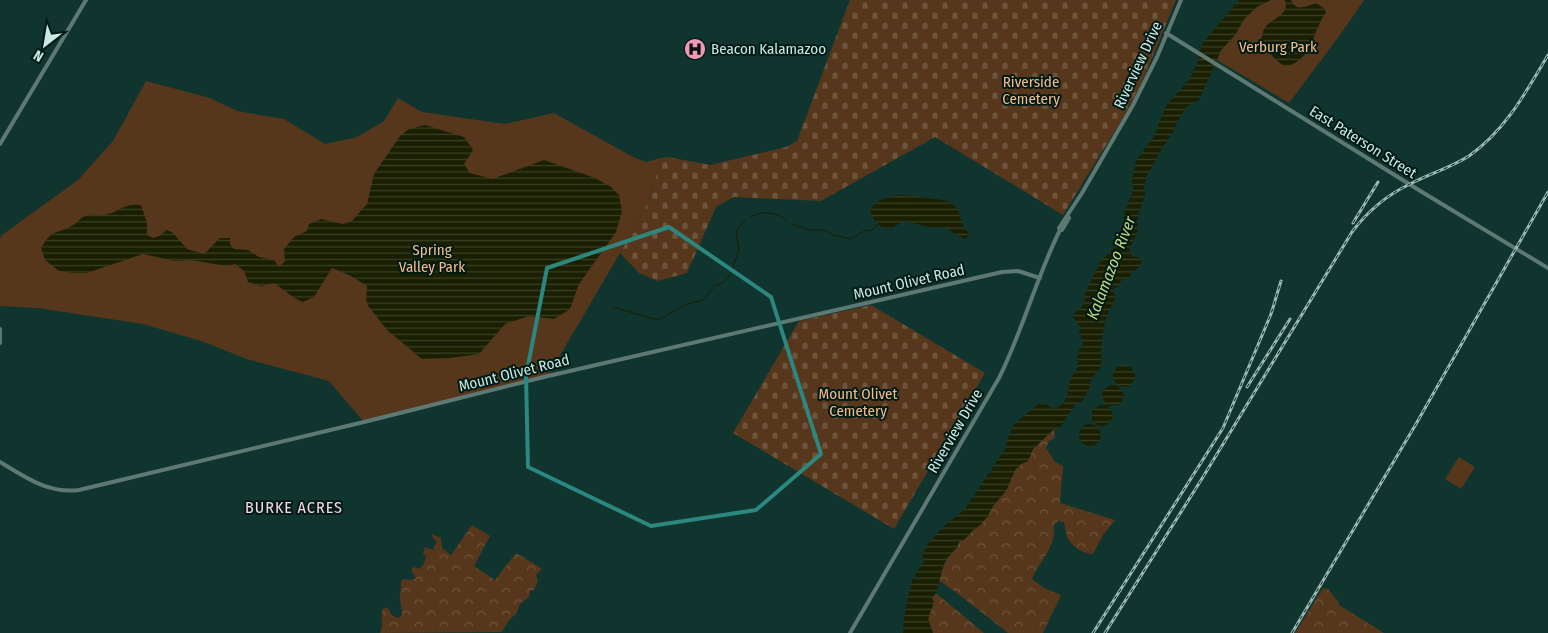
<svg xmlns="http://www.w3.org/2000/svg" width="1548" height="633" font-family="'Fira Sans Condensed',sans-serif">
<defs>
<pattern id="forest-crowns" width="20" height="18" patternUnits="userSpaceOnUse" patternTransform="scale(1.25)"><rect width="20" height="18" fill="#56371c"/><path d="M2 6a3 3 0 1 1 6 0M12 15a3 3 0 1 1 6 0" fill="none" stroke="#6d543d"/></pattern>
<pattern id="cemetery-stones" width="16" height="16" patternUnits="userSpaceOnUse" patternTransform="scale(1.25)"><rect width="16" height="16" fill="#56371c"/><path d="M2 7V4a2 2 0 0 1 4 0v3zM10 15v-3a2 2 0 0 1 4 0v3z" fill="#6d543d"/></pattern>
<pattern id="water-rules" width="6" height="5" patternUnits="userSpaceOnUse" patternTransform="scale(1.25)"><rect width="6" height="5" fill="#191f00"/><path d="M0 2.5h6" fill="none" stroke="#394025"/></pattern>
</defs>
<rect width="100%" height="100%" fill="#10342e"/>
<!-- forest -->
<path fill="url(#forest-crowns)" d="M 1054,429 L 1055,438 L 1049,441 L 1046,448 L 1055,462 L 1063,466 L 1060,503 L 1115,520 L 1103,535 L 1093,554 C 1083,554 1073,547 1068,539 C 1066,534 1065,527 1064,522 L 1058,521 L 1054,525 C 1056,548 1040,560 1032,579 L 1044,588 L 1061,595 L 1043,633 L 1008,633 L 957,593 L 940,581 L 939,577 L 948,557 L 957,548 L 959,542 L 969,535 L 973,530 L 980,525 L 988,516 L 993,506 L 1006,491 L 1015,470 L 1021,464 L 1028,461 L 1033,449 Z
M 472,525 L 490,536 L 474,566 L 495,580 L 516,553 L 541,568 L 541,570 L 536,575 L 538,581 L 534,590 L 530,591 L 529,597 L 520,604 L 516,614 L 509,620 L 502,632 L 380,633 C 384,625 380,617 383,609 L 387,607 L 392,615 L 397,618 L 402,616 C 403,610 399,602 400,594 C 401,590 401,586 401,581 L 403,579 L 410,580 L 416,578 L 411,570 L 414,567 L 419,569 L 423,565 L 426,557 L 423,553 L 425,547 L 433,550 L 437,542 L 432,536 L 432,534 L 441,538 L 442,548 L 451,555 Z
M 1323,588 L 1328,589 L 1339,603 L 1339,605 L 1384,633 L 1295,633 Z
M 935,594 L 937,594 L 984,633 L 933,633 L 928,619 L 934,602 L 932,599 Z"/>
<!-- cemetery -->
<path fill="url(#cemetery-stones)" d="M 850,0 L 1176,0 L 1144,78 L 1126,113 L 1063,215 L 935,137 L 821,201 L 734,197 L 716,207 L 687,273 L 658,281 L 639,273 L 620,253 L 649,201 L 661,158 L 668,157 L 710,165 L 786,147 L 797,141 Z
M 871,305 L 985,373 L 894,529 L 733,433 L 799,321 Z"/>
<!-- park -->
<path fill="#56371c" d="M 1271,0 L 1364,0 L 1340,35 L 1289,103 L 1217,60 L 1221,50 L 1235,35 L 1244,19 L 1258,6 Z
M 146,81 L 210,98 L 237,111 L 284,119 L 325,144 L 357,137 L 384,121 L 398,98 L 422,112 L 505,124 L 554,113 L 633,157 L 646,162 L 661,158 L 649,201 L 620,253 L 548,376 L 364,422 L 329,381 L 247,359 L 201,341 L 143,324 L 37,308 L 0,306 L 0,239 L 2,235 L 78,180 L 113,141 Z
M 1459,457 L 1475,467 L 1461,489 L 1445,479 Z"/>
<!-- water -->
<path fill="url(#water-rules)" d="M 1239,0 L 1271,0 L 1258,6 L 1244,19 L 1235,35 L 1221,50 L 1199,100 L 1185,108 L 1182,113 L 1171,135 L 1161,150 L 1147,175 L 1144,186 L 1145,194 L 1138,217 L 1137,234 L 1129,249 L 1132,256 L 1140,258 L 1142,261 L 1138,268 L 1131,272 L 1128,279 L 1121,280 L 1119,286 L 1113,289 L 1116,298 L 1108,312 L 1104,326 L 1101,347 L 1101,367 L 1091,380 L 1089,389 L 1082,401 L 1076,403 L 1060,428 L 1054,429 L 1033,449 L 1028,461 L 1021,464 L 1015,470 L 1006,491 L 993,506 L 988,516 L 980,525 L 973,530 L 964,540 L 959,542 C 955,552 946,556 943,566 C 940,578 939,588 932,599 L 934,602 L 928,619 L 933,633 L 903,633 L 904,617 L 912,580 L 924,562 L 923,555 L 927,545 L 944,526 L 964,510 L 1005,449 L 1008,437 L 1015,423 L 1041,402 L 1054,409 C 1071,402 1066,391 1071,378 C 1073,374 1076,371 1078,367 C 1076,357 1078,352 1083,343 L 1079,331 L 1081,328 L 1073,317 L 1076,312 L 1083,305 L 1085,299 L 1085,293 L 1100,262 L 1119,243 L 1124,221 L 1124,212 L 1133,191 L 1132,180 L 1136,161 L 1154,136 L 1166,106 L 1189,80 L 1197,64 L 1202,44 Z
M 1285,0 L 1291,0 C 1297,13 1306,6 1316,3 L 1325,9 L 1326,12 C 1314,29 1311,61 1287,66 C 1276,64 1267,49 1261,41 C 1262,36 1263,29 1267,25 C 1274,18 1290,14 1285,0 Z
M 425,125 L 464,137 L 473,150 L 464,164 L 470,173 L 492,179 L 544,160 L 595,178 L 611,187 L 619,195 L 622,211 L 616,232 L 579,284 L 570,309 L 554,319 L 529,316 L 505,324 L 479,354 L 450,358 L 422,359 L 387,330 L 369,307 L 366,300 L 367,286 L 351,276 L 332,268 L 314,297 L 303,302 L 296,299 L 274,283 L 261,286 L 248,282 L 244,271 L 235,264 L 226,266 L 191,260 L 174,261 L 143,254 L 87,273 L 73,273 L 59,271 L 45,260 L 41,248 C 53,227 58,235 75,224 C 79,221 82,216 88,215 C 94,214 101,216 108,214 C 122,210 124,203 141,205 L 147,223 L 147,235 L 153,238 L 159,236 L 167,230 L 173,233 L 187,249 L 204,254 L 220,238 L 230,238 L 230,244 L 234,249 L 248,250 L 259,257 L 274,260 L 279,267 L 285,261 L 284,249 L 294,237 L 307,231 L 309,224 L 321,219 L 343,224 L 352,221 L 367,204 L 374,174 L 400,136 L 409,129 Z
M 895,195 L 907,195 L 949,201 L 957,208 L 964,228 L 970,235 L 965,239 L 945,228 L 928,227 L 906,221 C 900,222 895,227 890,228 C 880,230 871,217 870,209 L 878,201 Z
M1113 376a11 11 0 1 1 22 0a11 11 0 1 1-22 0Z
M 1111,385 C 1123,385 1128,397 1119,405 L 1108,406 L 1113,415 C 1111,427 1100,430 1092,421 L 1092,411 L 1100,405 L 1107,405 C 1100,398 1100,389 1111,385 Z
M1079 435a11 11 0 1 1 22 0a11 11 0 1 1-22 0Z"/>
<g fill="none" stroke-linecap="round" stroke-linejoin="round">
<!-- stream -->
<path stroke="#191f00" stroke-width="1" d="M 751,217 C 763,210 778,212 787,221
M 791,224 L 809,230 L 824,230 L 833,235 L 851,239 L 864,231 L 873,230 L 879,223
M 614,307 L 653,319 L 660,319 L 687,304 L 703,300 L 715,286 L 724,282 L 729,277 L 739,250 L 736,233 L 739,226 L 747,219"/>
<!-- tertiary -->
<path stroke="#5e7973" stroke-width="4" d="M 1166,33 L 1422,192 L 1548,268
M 0,144 L 86,0
M 1060,230 L 1062,230 L 1069,218 L 1068,216
M 0,329 L 0,343
M 0,462 C 25,477 48,494 79,490 L 364,422 L 548,376 L 1002,272 L 1018,271 L 1040,278
M 850,633 L 999,378 C 1023,330 1036,278 1060,230 L 1059,228 L 1082,193 L 1133,105 L 1157,57 L 1181,0"/>
<!-- rail casing -->
<g stroke="#9abbb4" stroke-width="3">
<path id="rail" d="M 1353,223 L 1378,182
M 1247,387 L 1290,319
M 1093,633 L 1223,428 L 1271,314 L 1281,281
M 1105,633 L 1203,477 L 1352,232 C 1367,212 1387,195 1410,184 C 1429,174 1450,168 1469,156 C 1505,131 1526,92 1548,55
M 1292,633 L 1416,424 L 1548,192"/>
</g>
<!-- rail -->
<use href="#rail" stroke="#001a16" stroke-width="1" stroke-dasharray="4" stroke-linecap="butt"/>
</g>
<!-- marked area -->
<path fill="none" stroke="#2b877f" stroke-width="4" stroke-linejoin="round" d="M 669,227 L 771,297 L 821,454 L 756,510 L 651,526 L 528,467 L 526,376 L 547,268 Z"/>
<!-- icons -->
<defs>
<g id="hospital-disc" transform="scale(1.125)"><circle r="9.5" fill="#f09ab5" stroke="#001a16"/><path d="M-5-5h3v3.5h4V-5h3V5h-3V1.5h-4V5h-3Z" fill="#111"/></g>
</defs>
<g fill-rule="evenodd">
<use href="#hospital-disc" x="695" y="49"/>
</g>
<g text-anchor="middle" dominant-baseline="central" stroke-width="4" stroke-linejoin="round" paint-order="stroke">
<!-- park labels -->
<g font-size="15" fill="#f7bb8b" stroke="#001a16">
<text x="1278" y="47">Verburg Park</text>
<text x="1031" y="82">Riverside<tspan x="1031" dy="17">Cemetery</tspan></text>
<text x="432" y="250">Spring<tspan x="432" dy="17">Valley Park</tspan></text>
<text x="858" y="394">Mount Olivet<tspan x="858" dy="17">Cemetery</tspan></text>
</g>
<!-- poi labels -->
<g font-size="15" fill="#c9e9e2" stroke="#001a16" text-anchor="start">
<text x="711" y="49">Beacon Kalamazoo</text>
</g>
<!-- street labels -->
<g font-size="15" fill="#c9e9e2" stroke="#001a16">
<text transform="translate(1138 65) rotate(-65)">Riverview Drive</text>
<text transform="translate(1363 142) rotate(32)">East Paterson Street</text>
<text transform="translate(909 282) rotate(-13)">Mount Olivet Road</text>
<text transform="translate(514 373) rotate(-14)">Mount Olivet Road</text>
<text transform="translate(955 431) rotate(-60)">Riverview Drive</text>
</g>
<!-- water labels -->
<g font-size="16" font-style="italic" fill="#c2d67c" stroke="#001a16">
<text transform="translate(1111 268) rotate(-69)">Kalamazoo River</text>
</g>
<!-- neighbourhood labels -->
<g font-size="16" letter-spacing="1" fill="#f7d4de" stroke="#001a16">
<text x="294" y="507">BURKE ACRES</text>
</g>
</g>
<!-- north arrow -->
<g transform="translate(45 45) rotate(211)" stroke="#001a16" stroke-width="4" paint-order="stroke">
<path d="M0-4L9 19L0 12L-9 19Z" fill="#c9e9e2"/>
<text y="-8" font-size="14" font-weight="bold" text-anchor="middle" fill="#c9e9e2">N</text>
</g>
</svg>
